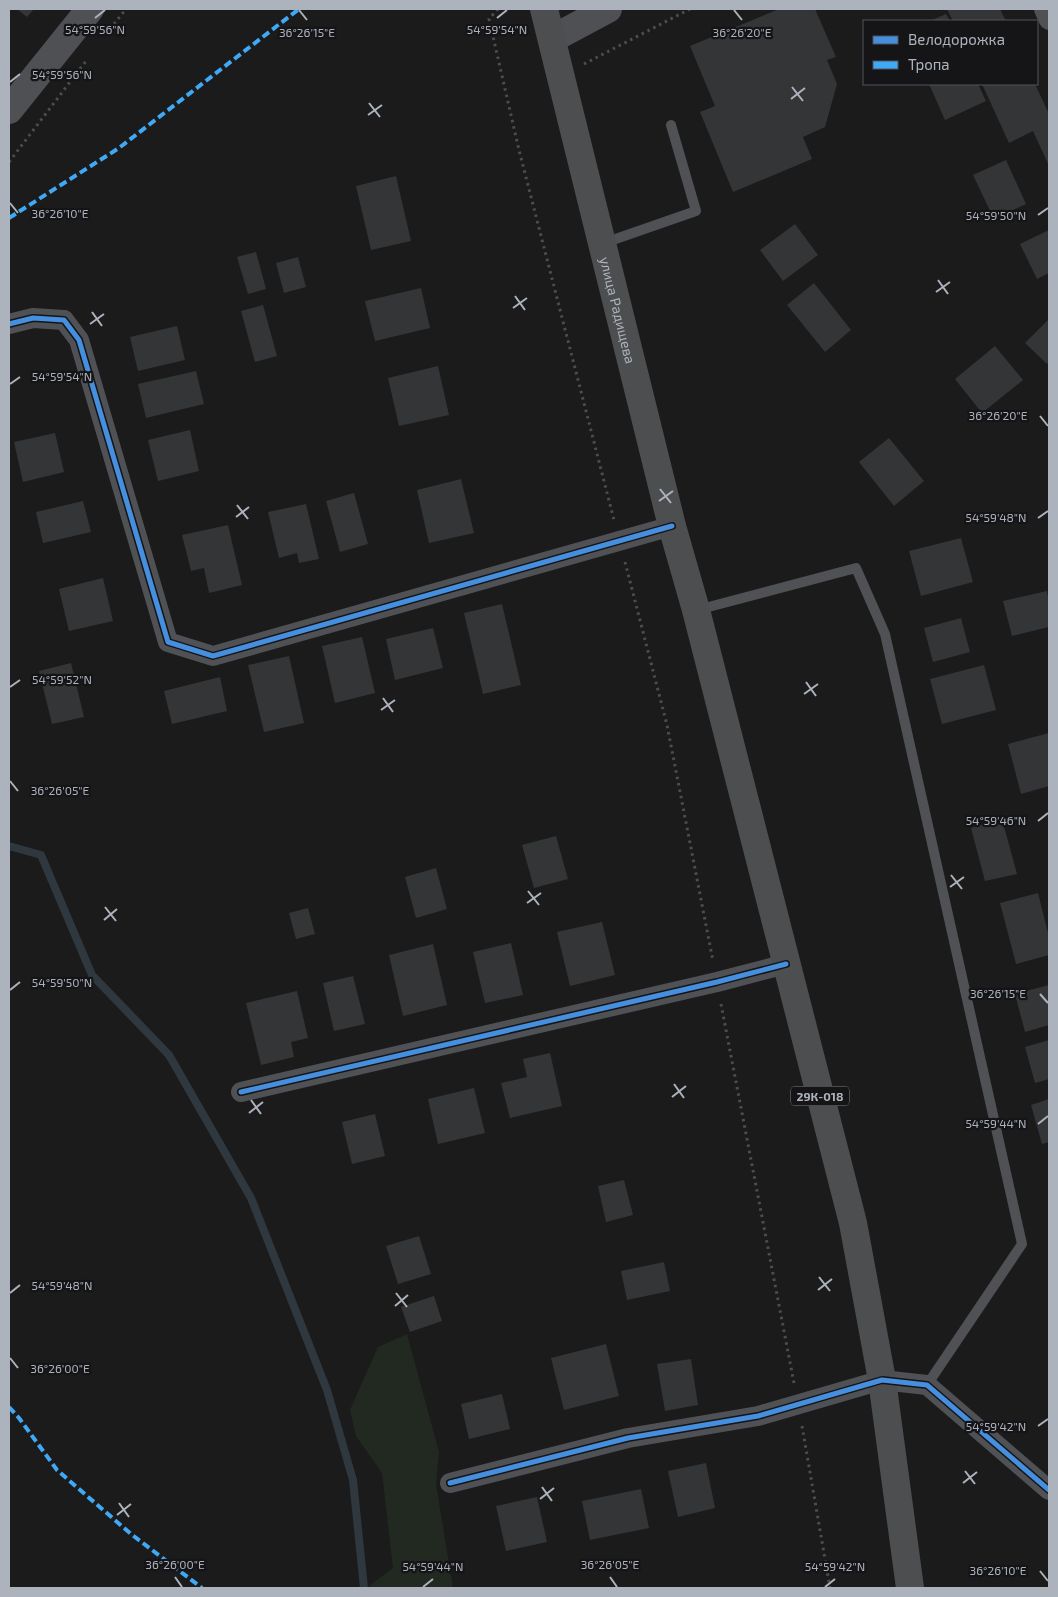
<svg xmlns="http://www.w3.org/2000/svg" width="1058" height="1597" font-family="'Exo 2',sans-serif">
<rect width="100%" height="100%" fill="#1b1b1c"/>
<!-- green -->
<path fill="#212921" d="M 407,1334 L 439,1452 L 436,1484 L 453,1588 L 370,1588 L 369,1586 L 393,1568 L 382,1473 L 356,1436 L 350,1410 L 378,1347 Z"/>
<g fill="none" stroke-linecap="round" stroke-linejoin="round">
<!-- stream -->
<path stroke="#2e383e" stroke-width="8" d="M 9,846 L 41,855 L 92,975 L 169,1055 L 251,1198 L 327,1390 L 353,1480 L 364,1588"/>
</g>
<!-- building -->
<path fill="#343536" d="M 17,9 L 34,9 L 27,17 Z
M 779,9 L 815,9 L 836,57 L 827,60 L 837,84 L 825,127 L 803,137 L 812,159 L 733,192 L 700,112 L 715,106 L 690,46 Z
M 947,9 L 1000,9 L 1006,21 L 953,21 Z
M 946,14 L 950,21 L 930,21 Z
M 929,84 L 978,84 L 986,101 L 945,120 Z
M 982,84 L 1035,84 L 1049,114 L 1049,166 L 1033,131 L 1009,143 Z
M 1006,160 L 1026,204 L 994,219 L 973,175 Z
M 396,176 L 411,241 L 371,250 L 356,186 Z
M 795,224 L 818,255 L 783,281 L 760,250 Z
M 1049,230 L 1049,273 L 1037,279 L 1020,244 Z
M 256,252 L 266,289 L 248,294 L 237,257 Z
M 298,257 L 306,287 L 284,293 L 276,263 Z
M 814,283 L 851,330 L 825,352 L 787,305 Z
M 421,288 L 430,328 L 375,341 L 365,301 Z
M 263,305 L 277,356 L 255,362 L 241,311 Z
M 1049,319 L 1049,361 L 1047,364 L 1025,343 Z
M 177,326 L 185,360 L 138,371 L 130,337 Z
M 995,346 L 1023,380 L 982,413 L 955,379 Z
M 438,366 L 449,415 L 399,426 L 388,378 Z
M 196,371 L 204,404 L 146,418 L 138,384 Z
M 190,430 L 199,471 L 158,481 L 148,440 Z
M 55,433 L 64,472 L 23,482 L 14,442 Z
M 889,438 L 924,481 L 894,506 L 859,462 Z
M 461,479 L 474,533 L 429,543 L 417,490 Z
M 354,493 L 368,544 L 340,552 L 326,501 Z
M 83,501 L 91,532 L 43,543 L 36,512 Z
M 306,504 L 319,559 L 299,563 L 297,553 L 279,558 L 268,512 Z
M 228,525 L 242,585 L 209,593 L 204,568 L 191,571 L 182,535 Z
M 961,538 L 973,582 L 921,596 L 909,551 Z
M 103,578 L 113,621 L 69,631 L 59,589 Z
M 1047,591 L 1049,603 L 1049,627 L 1012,636 L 1003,601 Z
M 502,604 L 521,685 L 483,694 L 464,613 Z
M 961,618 L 970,652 L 933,662 L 924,628 Z
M 433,628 L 443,668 L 395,680 L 386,639 Z
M 362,637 L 375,693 L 335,703 L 322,646 Z
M 289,656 L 304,723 L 264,732 L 248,665 Z
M 71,663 L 84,717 L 52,724 L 39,671 Z
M 984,665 L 996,710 L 942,724 L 930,679 Z
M 220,677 L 227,711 L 172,724 L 164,691 Z
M 1049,733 L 1049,786 L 1021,794 L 1008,744 Z
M 1002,819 L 1017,874 L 985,881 L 971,828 Z
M 556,836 L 568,879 L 534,888 L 522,845 Z
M 436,868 L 447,909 L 416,918 L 405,877 Z
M 1038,893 L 1049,937 L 1049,955 L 1016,964 L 1000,903 Z
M 308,908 L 315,934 L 296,939 L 289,913 Z
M 602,922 L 615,975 L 570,986 L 557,932 Z
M 511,943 L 523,995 L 485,1003 L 473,952 Z
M 433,944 L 447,1005 L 403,1016 L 389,955 Z
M 353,976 L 365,1024 L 334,1031 L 323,983 Z
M 1049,985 L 1049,1025 L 1025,1032 L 1015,994 Z
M 297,991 L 308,1038 L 291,1042 L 294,1057 L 261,1065 L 246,1003 Z
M 1049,1040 L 1049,1079 L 1035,1083 L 1025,1047 Z
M 550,1053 L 562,1106 L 510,1118 L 501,1083 L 527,1077 L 523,1059 Z
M 474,1088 L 485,1133 L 438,1144 L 428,1099 Z
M 1049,1099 L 1049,1142 L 1042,1144 L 1031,1105 Z
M 375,1114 L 385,1156 L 352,1164 L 342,1122 Z
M 624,1180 L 633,1215 L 606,1222 L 598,1186 Z
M 419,1236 L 431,1274 L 398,1284 L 386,1246 Z
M 664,1262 L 670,1291 L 627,1300 L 621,1271 Z
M 434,1296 L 442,1321 L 410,1332 L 401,1307 Z
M 606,1344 L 619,1396 L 564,1410 L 551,1358 Z
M 691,1359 L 698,1405 L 665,1411 L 657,1364 Z
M 502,1394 L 510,1429 L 469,1439 L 461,1404 Z
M 706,1463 L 715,1508 L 678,1517 L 668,1471 Z
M 641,1489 L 649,1528 L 590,1540 L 582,1501 Z
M 537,1497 L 547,1542 L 506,1551 L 496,1506 Z"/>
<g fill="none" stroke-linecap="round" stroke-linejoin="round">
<!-- path -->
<path stroke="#4b4d4f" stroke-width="3" stroke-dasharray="2.5 4" stroke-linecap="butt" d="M 498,9 L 489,19 L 519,150 L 614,520
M 114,24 L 126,9
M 584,64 L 690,9
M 9,162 L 86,61
M 625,562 L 667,725 L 713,961
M 721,1004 L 794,1383
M 802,1426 L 830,1588"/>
<!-- lane -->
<path stroke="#4f5155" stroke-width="10" d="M 604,243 L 696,211 L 671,125
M 697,610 L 856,568 L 885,634 L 1022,1244 L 927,1385"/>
<!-- street -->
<path stroke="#4f5155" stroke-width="20" d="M 1044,9 L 1049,20
M 9,324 L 33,318 L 64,320 L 79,340 L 168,642 L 213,656 L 672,526
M 241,1092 L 717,982 L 786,964
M 450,1483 L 628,1438 L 758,1416 L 882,1380 L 927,1385 L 1049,1490"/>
<!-- secondary -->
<path stroke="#4e5053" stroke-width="28" d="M 552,39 L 608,9
M 9,110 L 90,9"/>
<!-- primary -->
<path stroke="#4d4e50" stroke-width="28" id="s1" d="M 544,9 L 672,526 L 696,610 L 853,1223 L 882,1380 L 910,1588"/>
<!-- quiet -->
<path stroke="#3fa9f5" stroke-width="4" stroke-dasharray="8 4" stroke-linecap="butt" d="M 9,218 L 119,148 L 299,9
M 9,1407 L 19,1418 L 57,1470 L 131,1534 L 202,1588"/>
<!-- cycleway casing -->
<g stroke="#151518" stroke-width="8">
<path id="cycleway" d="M 9,324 L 33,318 L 64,320 L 79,340 L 168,642 L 213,656 L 672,526
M 241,1092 L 717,982 L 786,964
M 450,1483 L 628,1438 L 758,1416 L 882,1380 L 927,1385 L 1049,1490"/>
</g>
<!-- cycleway -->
<use href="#cycleway" stroke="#468fdf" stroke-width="5"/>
</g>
<!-- ticks -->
<path fill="none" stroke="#adb3bc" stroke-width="2" d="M 299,10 L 307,20M 734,10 L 742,20M 95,18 L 105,10M 497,18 L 507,10M 10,82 L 20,74M 792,87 L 803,101M 791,99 L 805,88M 369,103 L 380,117M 368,115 L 382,105M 10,203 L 18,213M 1038,215 L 1048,208M 938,280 L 948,294M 936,292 L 950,282M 515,296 L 525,310M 513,308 L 527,298M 92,312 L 102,326M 90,324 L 104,314M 10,384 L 20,377M 1040,416 L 1048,426M 660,489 L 671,503M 659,501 L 673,491M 237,505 L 248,519M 236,517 L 249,507M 1038,518 L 1048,511M 806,682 L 816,696M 10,687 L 20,680M 804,694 L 818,684M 383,698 L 393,712M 381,710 L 395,700M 10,781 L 18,791M 1038,821 L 1048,813M 951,875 L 962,889M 950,887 L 964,877M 528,891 L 539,905M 527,903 L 541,893M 105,907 L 116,921M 104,920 L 117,909M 10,990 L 20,982M 1040,994 L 1048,1003M 674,1084 L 684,1098M 672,1097 L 686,1086M 251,1100 L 261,1114M 249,1113 L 263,1102M 1038,1124 L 1048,1116M 819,1277 L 830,1291M 818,1290 L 832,1279M 10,1293 L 20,1285M 396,1293 L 407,1307M 395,1306 L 408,1295M 10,1358 L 18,1368M 1038,1426 L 1048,1419M 965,1471 L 975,1484M 963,1483 L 977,1472M 542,1487 L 552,1501M 540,1499 L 554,1488M 119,1503 L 129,1517M 117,1515 L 131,1504M 1040,1571 L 1048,1581M 175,1577 L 182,1587M 610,1577 L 617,1587M 423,1587 L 433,1579M 825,1587 L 835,1579"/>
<g text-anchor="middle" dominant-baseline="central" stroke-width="4.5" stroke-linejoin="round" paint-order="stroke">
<!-- shield labels -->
<rect fill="#151518" stroke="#7f848b" stroke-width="1" x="791" y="1086.5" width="58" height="19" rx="4"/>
<g font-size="12" font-weight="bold" fill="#adb3bc">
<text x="820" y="1096">29К-018</text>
</g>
<!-- street labels -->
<g font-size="14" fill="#adb3bc" stroke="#151518">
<text stroke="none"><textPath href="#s1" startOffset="310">улица Радищева</textPath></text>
</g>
</g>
<g font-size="12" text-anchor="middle" fill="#adb3bc" stroke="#151518" stroke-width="4.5" stroke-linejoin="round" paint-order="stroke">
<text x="95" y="34">54°59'56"N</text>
<text x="497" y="34">54°59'54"N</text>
<text x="307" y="37">36°26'15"E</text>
<text x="742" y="37">36°26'20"E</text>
<text x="62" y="79">54°59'56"N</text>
<text x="60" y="218">36°26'10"E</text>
<text x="996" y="220">54°59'50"N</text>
<text x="62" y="381">54°59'54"N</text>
<text x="998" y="420">36°26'20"E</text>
<text x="996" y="522">54°59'48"N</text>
<text x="62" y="684">54°59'52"N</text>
<text x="60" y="795">36°26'05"E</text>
<text x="996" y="825">54°59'46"N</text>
<text x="62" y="987">54°59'50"N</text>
<text x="998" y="998">36°26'15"E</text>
<text x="996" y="1128">54°59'44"N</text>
<text x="62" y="1290">54°59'48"N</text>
<text x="60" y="1373">36°26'00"E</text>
<text x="996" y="1431">54°59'42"N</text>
<text x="175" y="1569">36°26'00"E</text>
<text x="610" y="1569">36°26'05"E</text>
<text x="433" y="1571">54°59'44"N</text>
<text x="835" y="1571">54°59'42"N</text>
<text x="998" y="1575">36°26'10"E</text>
</g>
<!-- border -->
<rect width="1058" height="1597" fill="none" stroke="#adb3bc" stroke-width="20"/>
<!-- legend -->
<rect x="863" y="20" width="175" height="65" fill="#151518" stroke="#52545a"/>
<rect x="873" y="36" width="25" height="8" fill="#468fdf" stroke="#52545a"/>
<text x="908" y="45" font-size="15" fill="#adb3bc">Велодорожка</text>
<rect x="873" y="61" width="25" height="8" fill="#3fa9f5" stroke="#52545a"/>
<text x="908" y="70" font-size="15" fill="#adb3bc">Тропа</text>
</svg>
